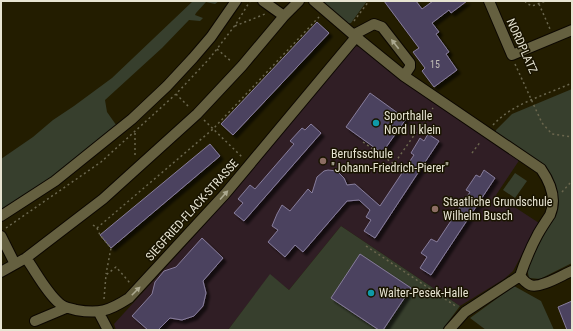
<svg xmlns="http://www.w3.org/2000/svg" width="573" height="331" font-family="'Roboto Condensed',sans-serif">
<defs>
<filter id="shadow"><feDropShadow dx="3.5" dy="3.5" stdDeviation="1" flood-color="#0009"/></filter>
</defs>
<rect width="100%" height="100%" fill="#231d00"/>
<!-- education -->
<path fill="#301e25" d="M 354,46 L 361,47 L 520,159 L 496,195 L 539,223 L 513,271 L 504,279 L 460,306 L 341,226 L 289,290 L 270,275 L 228,330 L 116,330 L 114,324 L 207,222 Z"/>
<!-- green -->
<path fill="#373f2d" d="M 193,1 L 219,1 L 215,4 L 206,2 L 196,13 L 195,15 L 203,18 L 200,21 L 189,20 L 162,48 L 105,100 L 107,112 L 119,129 L 1,216 L 1,159 L 33,137 L 53,120 L 74,106 L 112,78 Z
M 317,1 L 367,1 L 351,23 L 347,24 Z
M 572,89 L 572,263 L 540,279 L 529,278 L 527,269 L 555,211 L 556,191 L 552,177 L 545,165 L 495,133 L 496,130 L 512,114 Z
M 515,173 L 527,181 L 515,198 L 503,190 Z
M 341,226 L 460,306 L 442,330 L 228,330 L 270,274 L 289,290 Z
M 514,286 L 541,301 L 554,330 L 486,330 L 470,318 Z"/>
<!-- building -->
<path fill="#4b425e" stroke="#877d9c" filter="url(#shadow)" d="M 384,1 L 416,1 L 422,9 L 433,1 L 467,1 L 451,13 L 449,10 L 432,23 L 439,32 L 436,34 L 449,52 L 446,54 L 457,70 L 434,87 L 422,71 L 425,68 L 413,52 L 419,48 Z
M 317,22 L 329,33 L 233,135 L 221,124 Z
M 370,93 L 406,119 L 382,153 L 346,127 Z
M 311,124 L 321,133 L 244,221 L 234,213 L 243,203 L 238,199 L 250,185 L 255,189 L 294,144 L 290,141 L 302,128 L 305,130 Z
M 428,134 L 439,141 L 375,238 L 364,231 L 371,220 L 366,217 L 370,210 L 359,200 L 347,201 L 303,252 L 295,245 L 285,257 L 268,242 L 278,230 L 272,226 L 277,214 L 282,205 L 290,211 L 308,189 L 312,193 L 317,177 L 324,171 L 328,170 L 337,171 L 344,178 L 347,185 L 355,184 L 380,206 L 414,155 L 411,153 L 420,138 L 424,141 Z
M 210,144 L 220,156 L 111,248 L 100,235 Z
M 484,170 L 495,178 L 431,275 L 420,268 L 427,257 L 421,253 L 431,239 L 437,242 L 470,192 L 466,190 L 476,175 L 480,177 Z
M 202,238 L 223,258 L 203,281 L 206,293 L 203,306 L 194,316 L 182,320 L 170,318 L 158,330 L 148,330 L 132,316 L 152,294 L 155,282 L 164,271 L 176,267 Z
M 360,254 L 411,288 L 383,330 L 379,330 L 331,298 Z
M 572,301 L 572,330 L 567,330 L 558,307 Z"/>
<g fill="none" stroke-linecap="round" stroke-linejoin="round">
<!-- minor casing -->
<g stroke="#0c0700" stroke-width="12">
<path id="minor" d="M 489,1 L 512,55 L 572,30
M 284,16 L 299,1
M 353,35 L 374,24 L 382,27 L 410,63 L 410,67 L 404,76
M 356,37 L 404,76 L 541,169 C 550,182 557,199 550,215 C 546,221 542,227 538,234 C 531,247 525,261 520,276
M 1,216 L 55,181 L 132,119 L 167,86 L 193,58 L 211,37 L 236,1
M 1,236 L 15,264
M 26,258 C 36,272 46,292 59,303 C 64,308 70,308 76,310 C 99,314 109,311 129,298 L 225,194 L 356,37 L 314,1
M 1,272 L 26,258 L 103,199 L 197,114 L 242,66 L 284,16 L 263,1
M 520,276 C 523,280 526,283 530,285 C 540,289 562,275 572,271
M 99,313 L 108,330
M 35,321 L 66,308
M 449,330 L 465,312 L 520,276"/>
</g>
<!-- path -->
<path stroke="#6b674e" stroke-width="1.5" stroke-dasharray="2 3" stroke-linecap="butt" d="M 525,1 L 526,3 L 532,6 L 546,1
M 539,4 L 550,29
M 354,21 L 369,1
M 235,26 L 265,14
M 217,49 L 232,62
M 515,64 L 542,123 L 552,134 L 572,137
M 176,94 L 189,107
M 204,120 L 243,158
M 493,125 C 513,103 546,95 572,83
M 135,133 L 135,157
M 363,142 L 394,164 L 433,108
M 472,153 L 481,141
M 562,192 L 572,181
M 93,225 L 97,228 L 100,235 L 111,248 L 106,274
M 6,228 L 101,162 L 176,94 L 210,58 L 236,24 L 250,1
M 97,228 L 213,129 L 319,17
M 366,246 L 457,307
M 104,299 L 106,275 L 116,267 L 130,283"/>
<!-- minor -->
<use href="#minor" stroke="#656040" stroke-width="10"/>
</g>
<!-- one-way arrows -->
<defs><path id="oneway-solid" d="M-6-.8H1V-3.2L6.5 0L1 3.2V.8H-6Z"/></defs>
<g fill="#aca990">
<use href="#oneway-solid" transform="translate(395 44) rotate(-128)"/>
<use href="#oneway-solid" transform="translate(224 195) rotate(-48)"/>
<use href="#oneway-solid" transform="translate(136 291) rotate(-45)"/>
</g>
<!-- markers -->
<g fill="#0f9aa8" stroke="#191400" stroke-width="1.5">
<circle cx="376" cy="123" r="4"/>
<circle cx="371" cy="293" r="4"/>
</g>
<g fill="#8d6e63" stroke="#191400" stroke-width="1.5">
<circle cx="323" cy="161" r="4"/>
<circle cx="435" cy="209" r="4"/>
</g>
<g text-anchor="middle" dominant-baseline="central" stroke-width="3" stroke-linejoin="round" paint-order="stroke">
<!-- number labels -->
<g font-size="10" fill="#c0bcb5">
<text x="435" y="64">15</text>
</g>
<!-- street labels -->
<g font-size="12" fill="#e7e4d2" stroke="#191400">
<text transform="translate(522 46) rotate(66)">NORDPLATZ</text>
<text transform="translate(192 210) rotate(-48)">SIEGFRIED-FLACK-STRASSE</text>
</g>
<!-- poi labels -->
<g font-size="12" fill="#e7e4d2" stroke="#191400" text-anchor="start">
<text x="384" y="116">Sporthalle<tspan x="384" dy="14">Nord II klein</tspan></text>
<text x="331" y="154">Berufsschule<tspan x="331" dy="14">"Johann-Friedrich-Pierer"</tspan></text>
<text x="443" y="202">Staatliche Grundschule<tspan x="443" dy="14">Wilhelm Busch</tspan></text>
<text x="379" y="293">Walter-Pesek-Halle</text>
</g>
</g>
<!-- border -->
<rect width="573" height="331" fill="none" stroke="#e7e4d2" stroke-width="4"/>
</svg>
